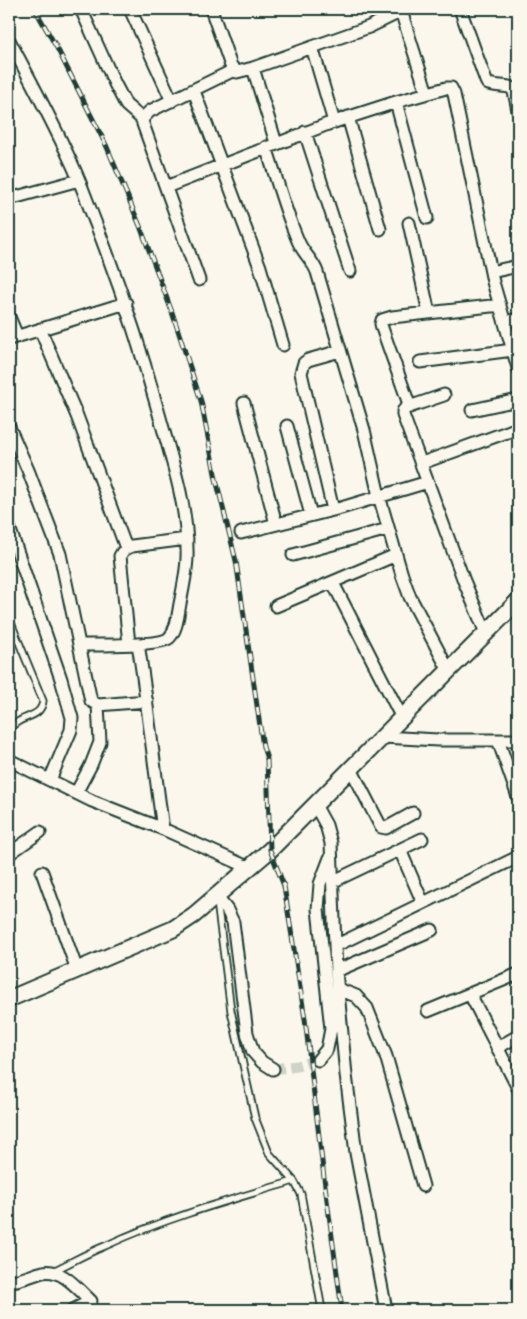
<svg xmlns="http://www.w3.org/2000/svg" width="527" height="1319" font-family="Pangolin,sans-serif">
<rect width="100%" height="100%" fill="#fbf7ec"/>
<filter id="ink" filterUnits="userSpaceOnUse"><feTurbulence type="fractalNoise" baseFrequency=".02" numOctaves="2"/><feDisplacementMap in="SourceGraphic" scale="10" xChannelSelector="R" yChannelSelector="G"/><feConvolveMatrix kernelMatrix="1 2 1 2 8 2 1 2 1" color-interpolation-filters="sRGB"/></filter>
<g filter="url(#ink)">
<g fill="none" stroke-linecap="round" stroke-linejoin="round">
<!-- street-tunnel -->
<path stroke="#cfd2c7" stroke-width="11" stroke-dasharray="11 5.5" stroke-linecap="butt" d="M 273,1069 L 297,1066 L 318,1060"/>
<!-- lane casing -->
<g stroke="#1f3d34" stroke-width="9">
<path id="lane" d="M 9,618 L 43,701 C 41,717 26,715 16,723 C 13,725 10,730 9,733
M 217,901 L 231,1011 L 255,1118 L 269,1153 L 294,1181 L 301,1194 L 322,1310
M 53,1271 C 70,1263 87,1253 105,1246 C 165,1218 230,1200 294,1181"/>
</g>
<!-- street casing -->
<g stroke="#1f3d34" stroke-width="15">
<path id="street" d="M 81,9 L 115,84 L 126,105 L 142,119
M 130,9 L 172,101
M 211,9 L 231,66 L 237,72 L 253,68 L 369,27 L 406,9
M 460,9 L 486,81 L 488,84 C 515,90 512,79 518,111
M 401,11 L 427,93
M 9,40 C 31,81 53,122 72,164 C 81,183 88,204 96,224 C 120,286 141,349 159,414 C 171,458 187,503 187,550 C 188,566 184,582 181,599 C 178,611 178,629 169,638 C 160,646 94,645 79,645
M 312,47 L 334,122
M 253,68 L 276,143
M 194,91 L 260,267 L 283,345
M 396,102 L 427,218
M 348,117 L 380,229
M 305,132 L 350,271
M 266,147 C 277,179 285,212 299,243 C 304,254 313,261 317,272 L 364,430 L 379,496 L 402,575 L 410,597 L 449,671
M 166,187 L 328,124 L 396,102 L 446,88 L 451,88 L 454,94 L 493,282 L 518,368
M 9,199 L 79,180
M 409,223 L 429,313
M 491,272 L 518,266
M 199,280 L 143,124 L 142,119 L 150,111 L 234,70
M 9,317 L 17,336
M 505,322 L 518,319
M 40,329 L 77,416 L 126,548
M 9,339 L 126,303
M 420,362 L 513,350
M 444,395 L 406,408 L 403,411 L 403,415 L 464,581 L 486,633
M 244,403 L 276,524
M 410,407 L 382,328 L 381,324 L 382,320 L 392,317 L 500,305
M 472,410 L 518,400
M 287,426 L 311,515
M 9,427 L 28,470 L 60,554 L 91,701 L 98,705 L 147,701
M 422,463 L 518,428
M 333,510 L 301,373 L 304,363 L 308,360 L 340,351
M 9,527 L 61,679 L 72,718 L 71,730 L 50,780
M 241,533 L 341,508 L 428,482
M 293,555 L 388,529
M 333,583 L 402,718
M 276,606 L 396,555
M 129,644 L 120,556 C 123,550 126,548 132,546 L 187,539
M 138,644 C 148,705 154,767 163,829
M 383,737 L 438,740 L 518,740
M 498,740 L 518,797
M 9,760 L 92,801 L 163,829 L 250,868
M 351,769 L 381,827 L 386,828 L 413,813
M 76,793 L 91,765 L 100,742 L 98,705
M 315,805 L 326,825 L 331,843 L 336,971 L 346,1075 L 356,1153 L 386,1310
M 400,850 L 423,903
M 9,854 L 40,832
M 42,872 L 77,970
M 334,881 L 422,839
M 216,896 L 227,910 L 233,922 L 247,1033 L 253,1052 L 262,1062 L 273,1069
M 335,946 L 518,857
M 336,971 L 432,930
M 338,989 L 356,996 L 367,1008 L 386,1056 L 423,1186
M 470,994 L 518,1088
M 428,1011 L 518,974
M 497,1048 L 518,1036
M 318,1060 L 327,1049 L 331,1029 L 318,909 L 320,884 L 330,858
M 9,1281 C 21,1281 31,1275 43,1272 C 62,1268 78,1289 91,1301 L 73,1310"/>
</g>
<!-- secondary casing -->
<g stroke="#1f3d34" stroke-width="19">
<path id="secondary" d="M 9,999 L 173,929 L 194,915 L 270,850 L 518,601"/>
</g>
<!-- lane -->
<use href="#lane" stroke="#fbf7ec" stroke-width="5.5"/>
<!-- street -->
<use href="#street" stroke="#fbf7ec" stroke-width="11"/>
<!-- secondary -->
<use href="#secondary" stroke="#fbf7ec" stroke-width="15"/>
<!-- rail casing -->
<g stroke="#1f3d34" stroke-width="5">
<path id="rail" d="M 35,9 L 58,50 L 107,147 L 140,226 L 172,312 L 201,401 L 216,479 L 236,561 L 263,747 L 267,759 L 270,850 L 284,886 L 305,1019 L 324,1178 L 342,1310"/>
</g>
<!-- rail -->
<use href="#rail" stroke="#fbf7ec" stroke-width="3" stroke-dasharray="9" stroke-linecap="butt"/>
</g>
</g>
<!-- margin -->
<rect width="527" height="1319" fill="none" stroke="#fbf7ec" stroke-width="30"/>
<rect x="15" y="15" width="497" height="1289" fill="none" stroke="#1f3d34" stroke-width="2" filter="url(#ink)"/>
</svg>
